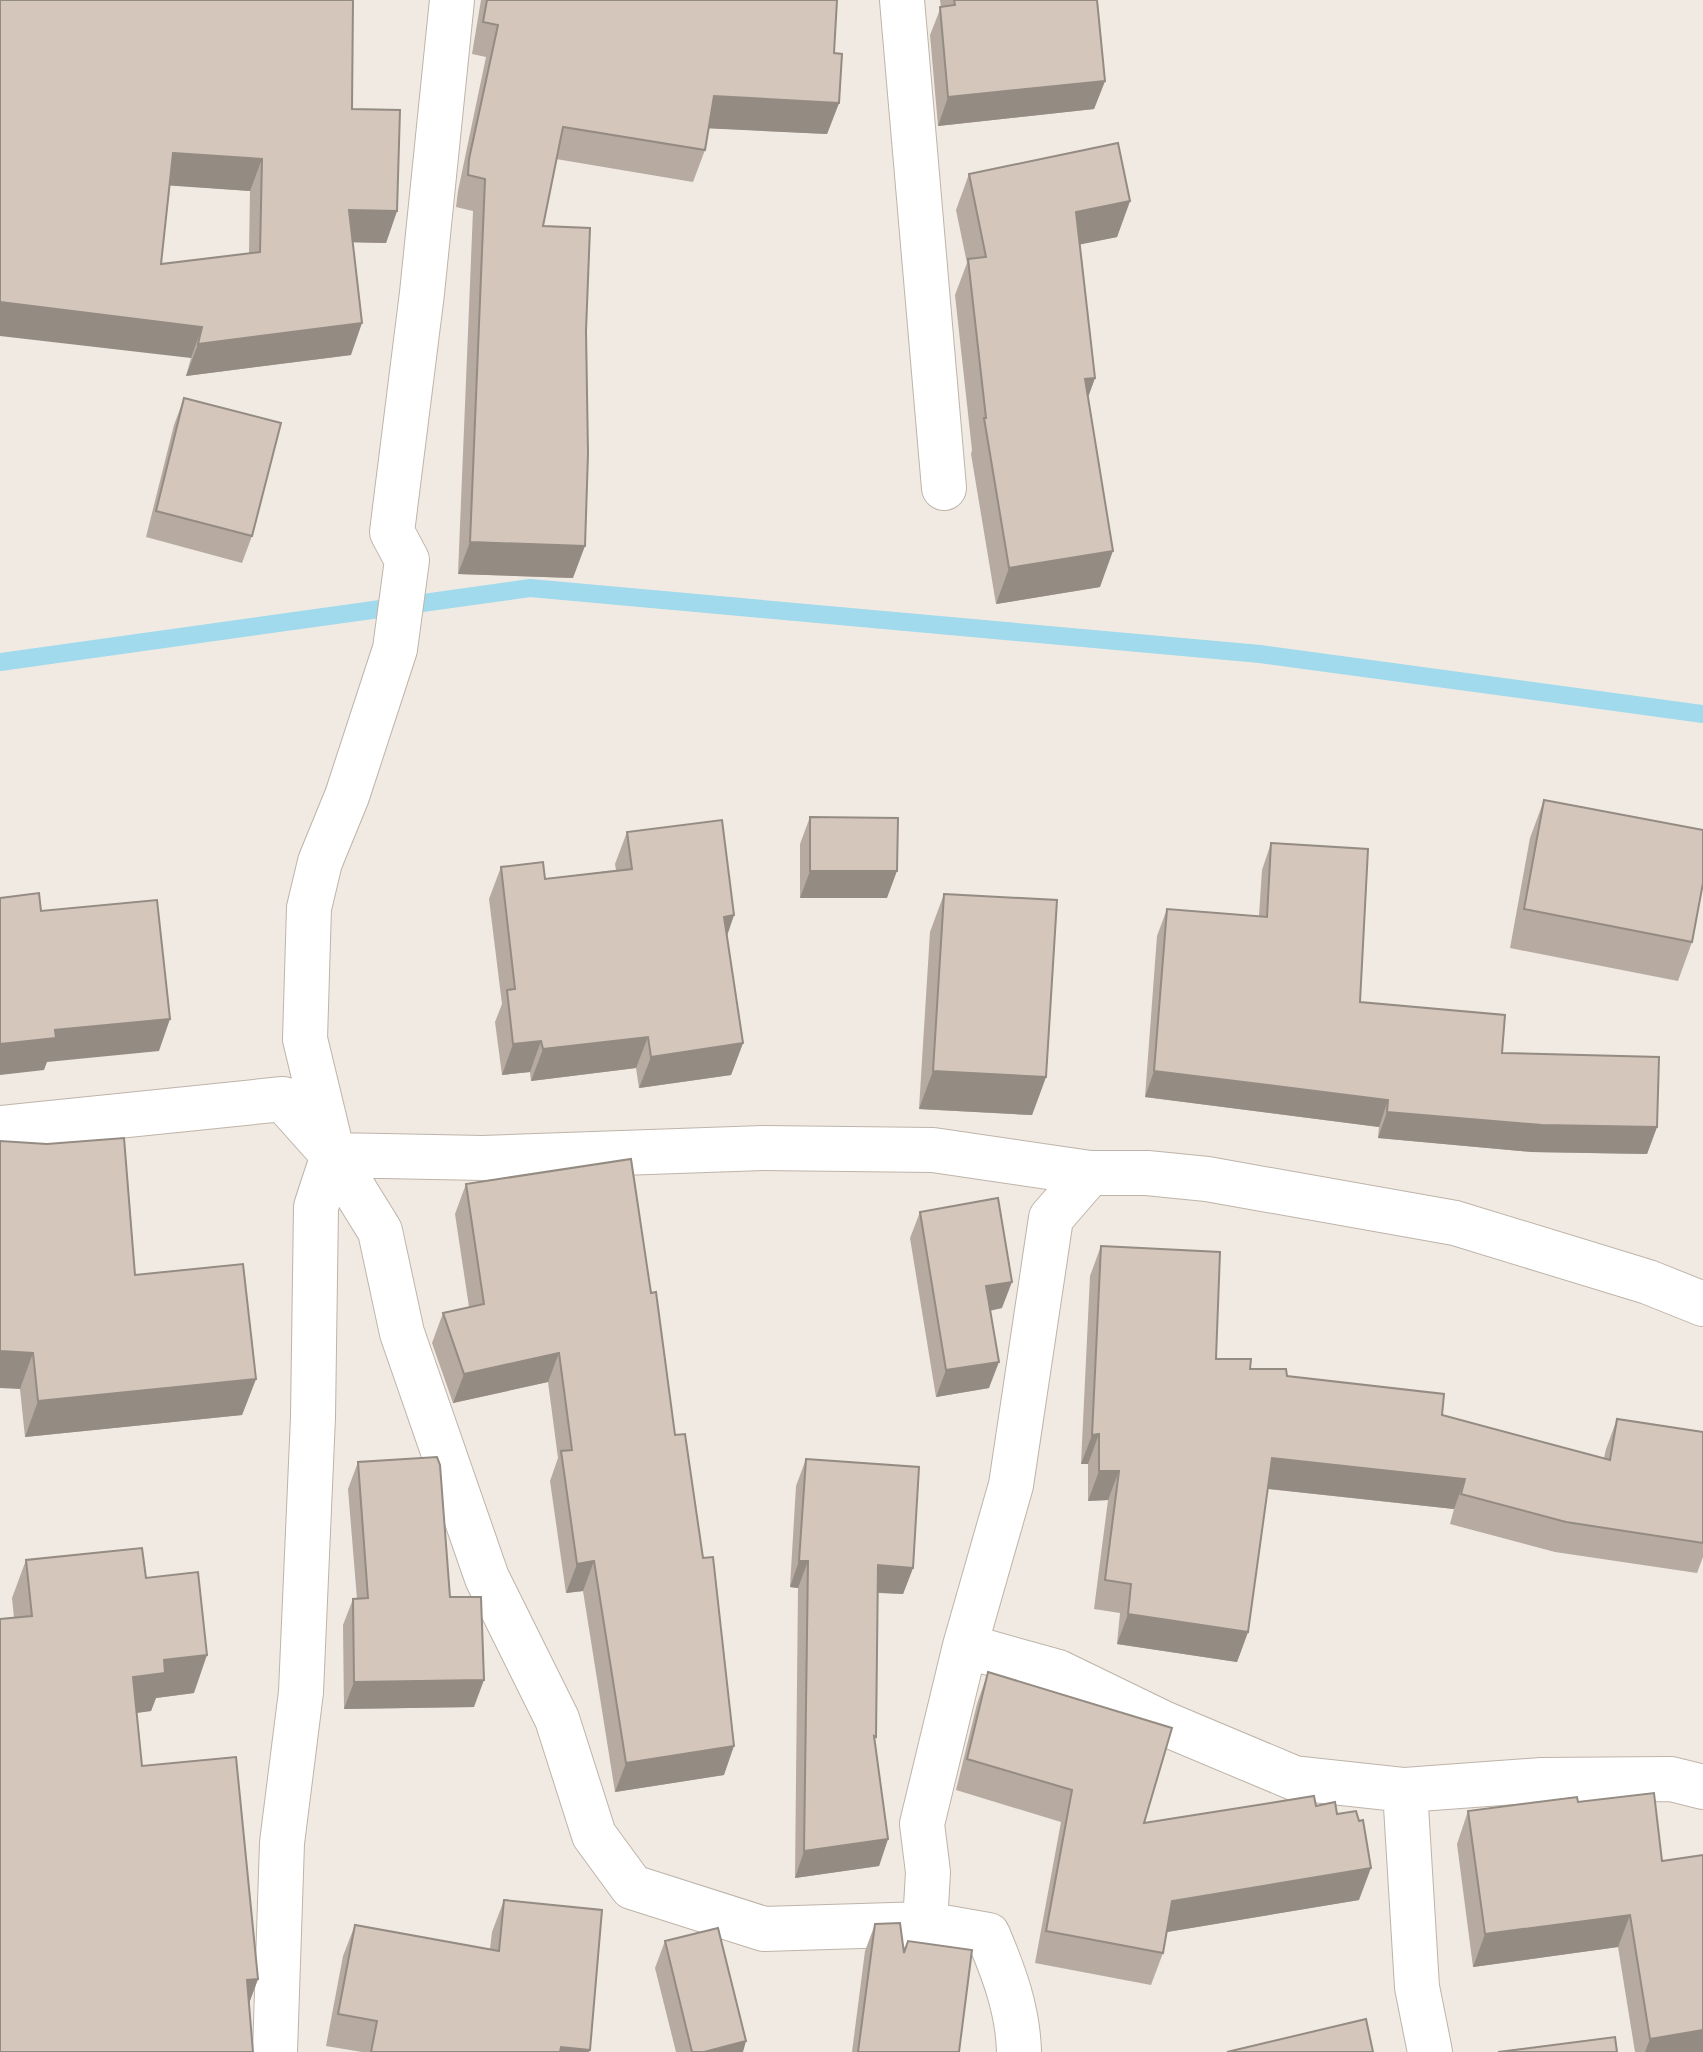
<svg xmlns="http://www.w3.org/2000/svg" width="1703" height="2052" font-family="'Alegreya Sans',sans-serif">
<rect width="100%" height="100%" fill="#f0eae2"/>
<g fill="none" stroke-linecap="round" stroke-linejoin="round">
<!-- stream -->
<path stroke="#a0daec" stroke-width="18" d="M 0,662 L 530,588 L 1260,654 L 1703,714"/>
<!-- minor casing -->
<g stroke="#beb3a9" stroke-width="46">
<path id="minor" d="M 902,0 L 944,488
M 0,1128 L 283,1099 L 333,1155 L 380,1231 L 402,1333 L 487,1578 L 557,1719 L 594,1835 L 632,1887 L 764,1929 L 925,1924
M 333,1155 L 483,1158 L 763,1148 L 933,1150 L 1090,1173 L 1147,1173 L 1207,1179 L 1455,1223 L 1648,1282 L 1703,1304
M 965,1646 L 1058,1672 L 1163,1723 L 1294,1778 L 1405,1790 L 1542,1780 L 1671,1779 L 1703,1787
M 1405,1790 L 1417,1987 L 1430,2052
M 275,2052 L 282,1843 L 301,1692 L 313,1417 L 316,1207 L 333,1155 L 305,1039 L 309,908 L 320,862 L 347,796 L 395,649 L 407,560 L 392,532 L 422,293 L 452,0
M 1019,2052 C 1018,2010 1004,1973 988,1935 L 925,1924 L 928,1872 L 922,1824 L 965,1646 L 1011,1485 L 1051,1218 L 1090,1173"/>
</g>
<!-- minor -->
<use href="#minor" stroke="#fff" stroke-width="44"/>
</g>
<!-- wall -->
<path fill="#b6aaa1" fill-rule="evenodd" d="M 0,0 L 352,109 L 397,211 L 386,243 L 353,242 L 351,355 L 186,376 L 191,358 ZM 170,185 L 250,191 L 249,253 L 161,264 Z
M 481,0 L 837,0 L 834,53 L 839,103 L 827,134 L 708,128 L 705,150 L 693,182 L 556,159 L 543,226 L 573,578 L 458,574 L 473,211 L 456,207 L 458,191 L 486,57 L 472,54 Z
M 940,0 L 1097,0 L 1105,81 L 1094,109 L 938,126 L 930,35 L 941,7 Z
M 969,174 L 1130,201 L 1117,237 L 1080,244 L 1095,378 L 1088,397 L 1100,587 L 996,604 L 971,454 L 972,450 L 955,295 L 967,263 L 956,210 Z
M 184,398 L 252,536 L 242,563 L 146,537 L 174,425 Z
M 1544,800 L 1692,942 L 1678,981 L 1510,948 L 1530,838 Z
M 810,817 L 887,898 L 800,898 L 800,844 Z
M 627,832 L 734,915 L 727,936 L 743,1043 L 731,1075 L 639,1088 L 636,1068 L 531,1081 L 530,1072 L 502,1075 L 495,1022 L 502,1004 L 489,899 L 501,867 L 545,879 L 616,870 L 615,864 Z
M 1271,843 L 1360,1002 L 1502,1053 L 1657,1127 L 1647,1154 L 1532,1152 L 1378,1138 L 1379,1127 L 1145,1097 L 1157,936 L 1167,909 L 1259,916 L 1262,870 Z
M 944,894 L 1046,1077 L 1032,1115 L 919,1109 L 930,932 Z
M 0,1141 L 135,1275 L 256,1379 L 242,1415 L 25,1437 L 20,1389 Z
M 466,1184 L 651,1293 L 675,1435 L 724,1775 L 615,1792 L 583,1591 L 566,1593 L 550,1481 L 558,1458 L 548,1382 L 453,1403 L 432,1343 L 443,1313 L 469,1307 L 455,1214 Z
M 920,1212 L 1002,1308 L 990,1311 L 989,1388 L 936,1397 L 910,1238 Z
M 1101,1246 L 1216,1359 L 1250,1369 L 1287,1376 L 1442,1415 L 1604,1458 L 1606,1449 L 1617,1419 L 1703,1432 L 1703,1557 L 1697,1573 L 1555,1552 L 1450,1524 L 1454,1509 L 1268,1489 L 1248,1632 L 1237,1662 L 1117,1644 L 1120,1613 L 1094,1609 L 1108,1500 L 1088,1501 L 1088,1464 L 1081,1464 L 1090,1276 Z
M 806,1459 L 913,1568 L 903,1594 L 877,1593 L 876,1737 L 874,1740 L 888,1839 L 879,1866 L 795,1878 L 798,1588 L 790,1587 L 796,1486 Z
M 358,1462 L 450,1597 L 474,1707 L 344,1709 L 343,1625 L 353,1599 L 357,1599 L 348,1489 Z
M 26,1560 L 146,1578 L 194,1693 L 156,1698 L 151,1711 L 137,1713 L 142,1766 L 258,1979 L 249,2003 L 14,1618 L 12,1598 Z
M 988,1672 L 1144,1823 L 1316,1806 L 1337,1814 L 1359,1900 L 1167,1932 L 1163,1953 L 1151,1985 L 1035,1963 L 1061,1822 L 956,1790 L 977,1704 Z
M 1578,1802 L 1662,1861 L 1703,2052 L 1635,2052 L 1618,1947 L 1473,1967 L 1457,1844 L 1468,1811 Z
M 504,1900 L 589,2052 L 362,2052 L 326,2046 L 343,1956 L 355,1925 L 490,1949 L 492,1932 Z
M 875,1924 L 904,1951 L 908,1941 L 959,2052 L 852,2052 L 865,1951 Z
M 665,1941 L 743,2052 L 676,2052 L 655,1968 Z"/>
<!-- shaded-wall -->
<path fill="#948b83" d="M 1105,81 L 1094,109 L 938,126 L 948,97 Z
M 714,96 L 839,103 L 827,134 L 702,128 Z
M 173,153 L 262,159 L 250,191 L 162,185 Z
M 1130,201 L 1117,237 L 1063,248 L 1076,212 Z
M 349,210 L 397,211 L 386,243 L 337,242 Z
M 0,302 L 202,327 L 191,358 L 0,336 Z
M 362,323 L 351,355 L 186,376 L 198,344 Z
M 1095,378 L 1082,414 L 1085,379 Z
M 470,542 L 585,546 L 573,578 L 458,574 Z
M 1113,551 L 1100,587 L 996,604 L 1009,568 Z
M 810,871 L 897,871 L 887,898 L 800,898 Z
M 734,915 L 723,947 L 724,917 Z
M 170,1019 L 159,1051 L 47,1062 L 44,1070 L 0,1075 L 0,1044 L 55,1030 Z
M 648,1037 L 636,1068 L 531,1081 L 543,1049 Z
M 541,1041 L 530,1072 L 502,1075 L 513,1044 Z
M 743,1043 L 731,1075 L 639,1088 L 651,1057 Z
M 933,1071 L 1046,1077 L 1032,1115 L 919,1109 Z
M 1154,1071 L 1388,1100 L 1379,1127 L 1145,1097 Z
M 1387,1112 L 1657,1127 L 1647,1154 L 1532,1152 L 1378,1138 Z
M 1012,1282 L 1002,1308 L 976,1313 L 986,1286 Z
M 0,1351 L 33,1353 L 20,1389 L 0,1388 Z
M 559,1353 L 548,1382 L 453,1403 L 464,1374 Z
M 999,1362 L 989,1388 L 936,1397 L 946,1370 Z
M 256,1379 L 242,1415 L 25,1437 L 38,1401 Z
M 1099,1434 L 1088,1464 L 1081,1464 L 1092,1435 Z
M 1272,1458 L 1465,1479 L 1454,1509 L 1261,1488 Z
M 1099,1471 L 1119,1471 L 1108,1500 L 1088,1501 Z
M 594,1561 L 583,1591 L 566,1593 L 577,1564 Z
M 799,1561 L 808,1561 L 798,1588 L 790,1587 Z
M 878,1565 L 913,1568 L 903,1594 L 868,1592 Z
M 1128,1614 L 1248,1632 L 1237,1662 L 1117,1644 Z
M 207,1655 L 194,1693 L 156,1698 L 151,1711 L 119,1715 L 133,1677 L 164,1660 Z
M 484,1680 L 474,1707 L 344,1709 L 354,1682 Z
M 734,1746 L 724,1775 L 615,1792 L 626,1763 Z
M 888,1839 L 879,1866 L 795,1878 L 804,1851 Z
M 1371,1868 L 1359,1900 L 1161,1933 L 1172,1901 Z
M 1630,1915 L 1618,1947 L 1473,1967 L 1485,1934 Z
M 258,1979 L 244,2017 L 247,1980 Z
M 1703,2030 L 1703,2052 L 1645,2052 L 1650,2039 Z
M 746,2041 L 743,2052 L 704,2052 Z
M 561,2047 L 590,2050 L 589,2052 L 559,2052 Z"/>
<!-- building -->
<path fill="#d4c6bb" stroke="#948b83" stroke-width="2" fill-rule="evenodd" d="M 0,0 L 353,0 L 352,109 L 400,110 L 397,211 L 349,210 L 362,323 L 198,344 L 202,327 L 0,302 ZM 173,153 L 262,159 L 260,252 L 161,264 Z
M 487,0 L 837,0 L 834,53 L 842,54 L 839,103 L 714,96 L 705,150 L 563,127 L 543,226 L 590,228 L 586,331 L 588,454 L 585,546 L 470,542 L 485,179 L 468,175 L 469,159 L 498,25 L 483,22 Z
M 954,0 L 1097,0 L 1105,81 L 948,97 L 940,7 L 955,5 Z
M 1118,143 L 1130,201 L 1076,212 L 1095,378 L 1085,379 L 1113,551 L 1009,568 L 984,418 L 986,418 L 968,259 L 986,257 L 969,174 Z
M 184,398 L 281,423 L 252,536 L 156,511 Z
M 1544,800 L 1703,830 L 1703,883 L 1692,942 L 1524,909 Z
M 810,817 L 898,818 L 897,871 L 810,871 Z
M 722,820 L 734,915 L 724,917 L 743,1043 L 651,1057 L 648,1037 L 543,1049 L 541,1041 L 513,1044 L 507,990 L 515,989 L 501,867 L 543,862 L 545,879 L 632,869 L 627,832 Z
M 1271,843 L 1368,849 L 1360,1002 L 1505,1015 L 1502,1053 L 1659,1057 L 1657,1127 L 1542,1125 L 1387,1112 L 1388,1100 L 1154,1071 L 1167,909 L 1267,917 Z
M 39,893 L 41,911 L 157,900 L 170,1019 L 55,1030 L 56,1038 L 0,1044 L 0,898 Z
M 944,894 L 1057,900 L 1046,1077 L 933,1071 Z
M 124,1138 L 135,1275 L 243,1264 L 256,1379 L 38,1401 L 33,1353 L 0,1351 L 0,1141 L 47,1144 Z
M 631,1159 L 651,1293 L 656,1292 L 675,1435 L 685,1434 L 703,1558 L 713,1557 L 734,1746 L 626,1763 L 594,1561 L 577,1564 L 561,1451 L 572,1450 L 559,1353 L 464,1374 L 443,1313 L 484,1304 L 466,1184 Z
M 998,1198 L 1012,1282 L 986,1286 L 999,1362 L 946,1370 L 920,1212 Z
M 1101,1246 L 1220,1252 L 1216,1359 L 1251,1359 L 1250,1369 L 1286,1369 L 1287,1376 L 1444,1394 L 1442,1415 L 1610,1460 L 1617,1419 L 1703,1432 L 1703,1543 L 1566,1522 L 1461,1494 L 1465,1479 L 1272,1458 L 1248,1632 L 1128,1614 L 1131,1584 L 1105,1580 L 1119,1471 L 1099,1471 L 1099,1434 L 1092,1435 Z
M 437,1457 L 440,1465 L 450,1597 L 481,1597 L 484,1680 L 354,1682 L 353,1599 L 368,1598 L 358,1462 Z
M 806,1459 L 919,1467 L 913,1568 L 878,1565 L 876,1737 L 874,1736 L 888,1839 L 804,1851 L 808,1561 L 799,1561 Z
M 142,1548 L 146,1578 L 198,1572 L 207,1655 L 164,1660 L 165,1673 L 133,1677 L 142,1766 L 236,1757 L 258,1979 L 247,1980 L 253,2052 L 0,2052 L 0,1619 L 32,1616 L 26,1560 Z
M 988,1672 L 1172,1728 L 1144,1823 L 1314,1796 L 1316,1806 L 1335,1802 L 1337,1814 L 1356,1811 L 1359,1821 L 1363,1820 L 1371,1868 L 1172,1901 L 1163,1953 L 1046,1931 L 1072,1790 L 967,1759 Z
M 1654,1793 L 1662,1861 L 1703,1855 L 1703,2030 L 1650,2039 L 1630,1915 L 1485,1934 L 1468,1811 L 1577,1797 L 1578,1802 Z
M 504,1900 L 602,1910 L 590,2050 L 561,2047 L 560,2052 L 371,2052 L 377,2021 L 338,2014 L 355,1925 L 499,1951 Z
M 900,1923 L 904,1953 L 908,1941 L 972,1950 L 959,2052 L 858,2052 L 875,1924 Z
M 718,1928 L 746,2041 L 704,2052 L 692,2052 L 665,1941 Z
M 1366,2019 L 1373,2052 L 1227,2052 Z
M 1615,2037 L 1617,2052 L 1498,2052 Z"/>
</svg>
